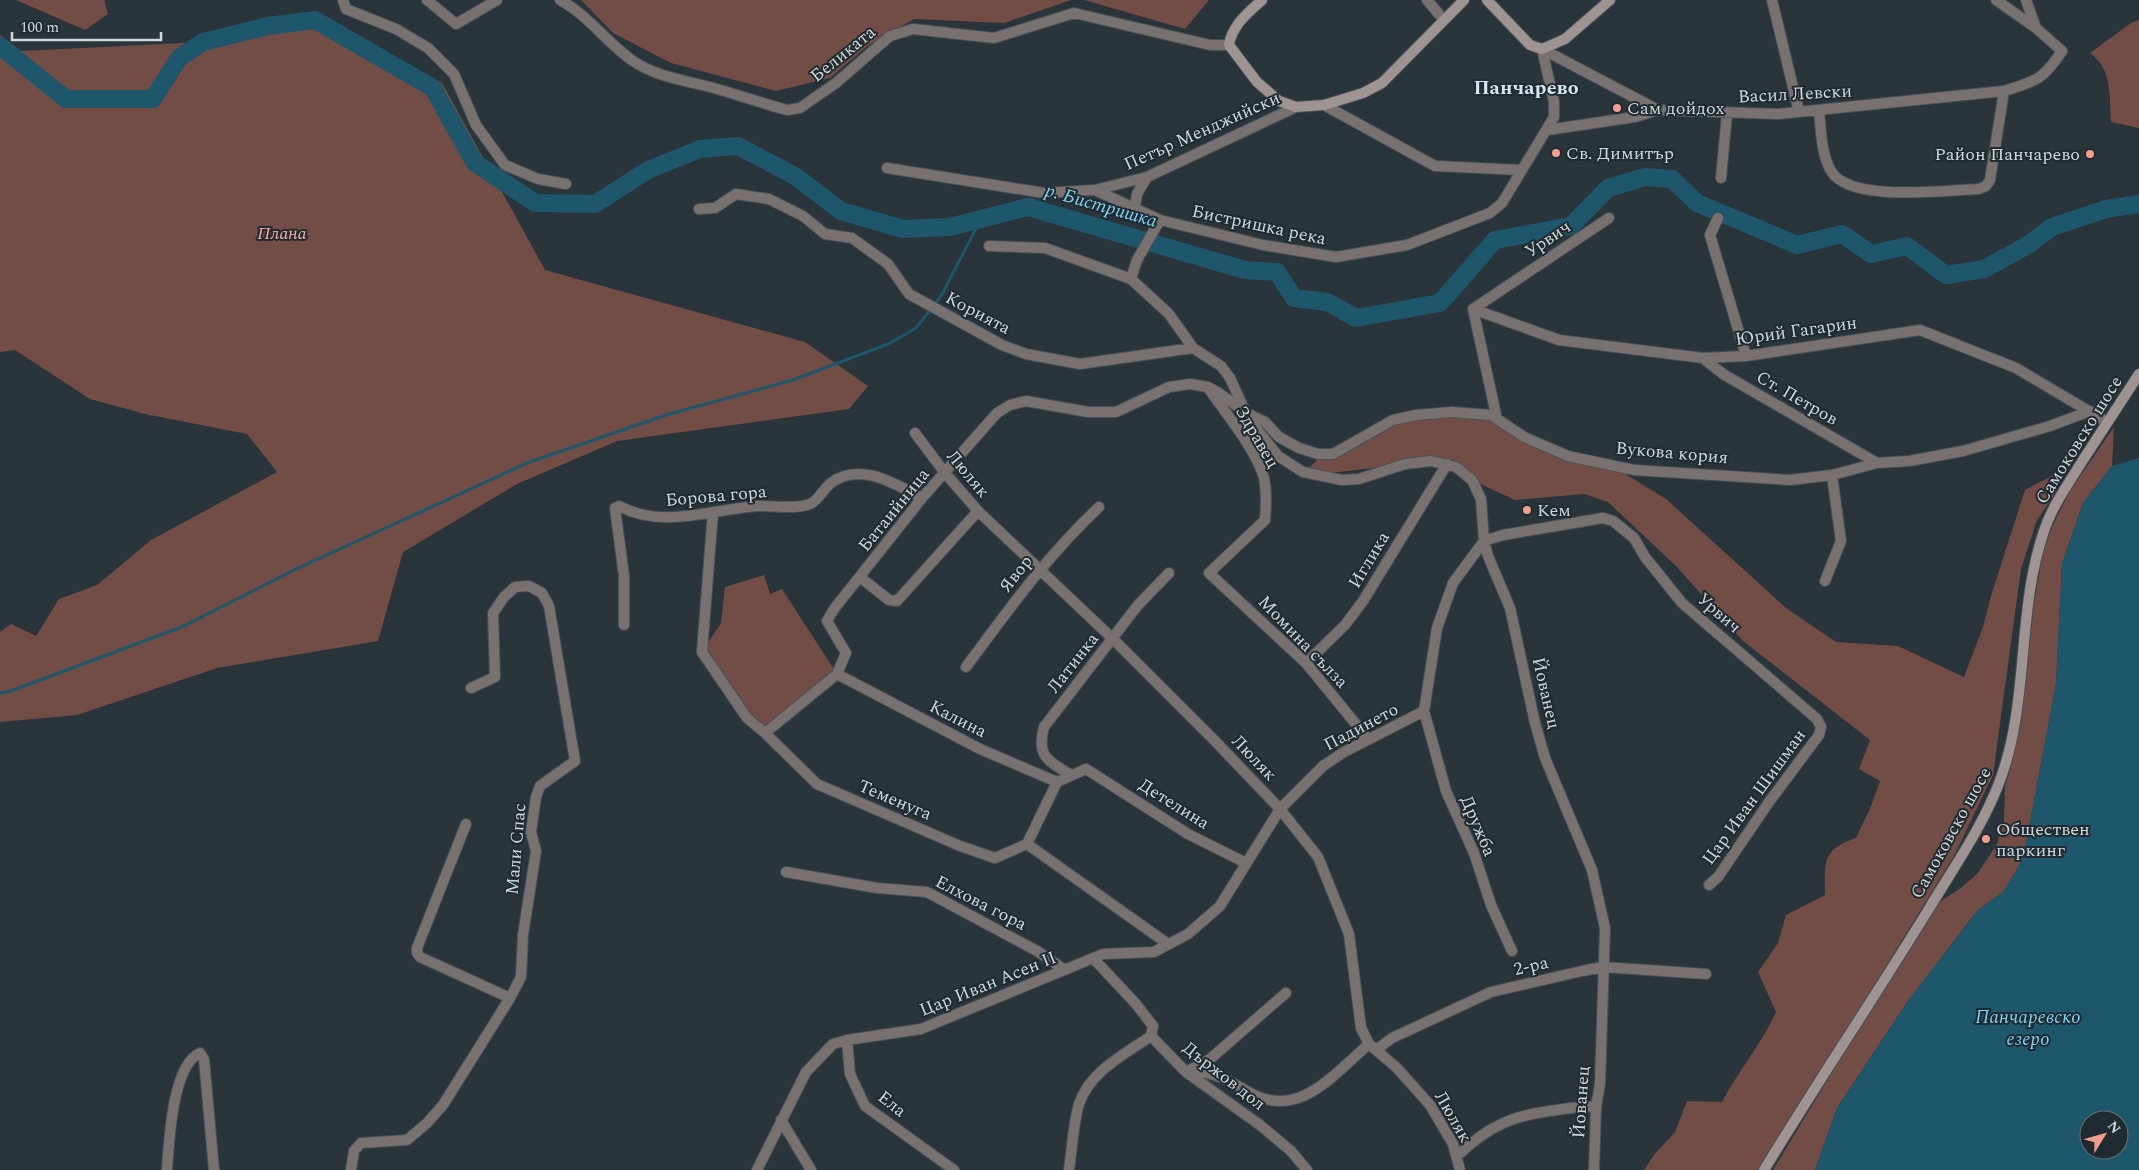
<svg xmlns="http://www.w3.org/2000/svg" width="2139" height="1170" font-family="Spectral,serif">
<rect width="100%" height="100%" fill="#29353a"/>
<!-- green -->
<path fill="#724d46" d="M 16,0 L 104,0 L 108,14 L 85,30 Z
M 581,0 L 1071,0 L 1004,23 L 914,19 L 866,47 L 830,78 L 776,91 L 671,63 L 613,33 Z
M 1084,0 L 1209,0 L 1185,29 Z
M 315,20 L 442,83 L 545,270 L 805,342 L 868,386 L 849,409 L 617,441 L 517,484 L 403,552 L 378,641 L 217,668 L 77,715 L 0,722 L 0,632 L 11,624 L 36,636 L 59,599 L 97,585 L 151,540 L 277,472 L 247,434 L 145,414 L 90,399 L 15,350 L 0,352 L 0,35 L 21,51 L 203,42 L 268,26 Z
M 2139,20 L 2139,128 L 2111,122 C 2109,95 2113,70 2090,53 L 2131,23 Z
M 1491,415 L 1525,439 L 1622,472 L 1666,499 L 1786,608 L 1836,642 L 1898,646 L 1964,677 L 1983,627 L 1991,596 L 2025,490 L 2061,471 L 2056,492 L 2037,520 L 2021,569 L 1993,775 L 1954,856 L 1760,1170 L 1644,1170 L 1654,1155 L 1675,1132 L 1687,1101 L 1722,1102 C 1738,1071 1761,1045 1776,1012 L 1758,972 L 1778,943 L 1786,915 L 1825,895 C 1825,862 1821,850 1856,838 L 1870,809 L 1880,781 L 1859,769 L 1870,740 L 1743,641 L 1677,567 L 1608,502 L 1584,494 L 1515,500 L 1472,480 L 1464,474 L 1431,461 L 1322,474 L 1306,471 L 1321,456 L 1394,422 L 1416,417 Z
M 2114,427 L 2112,466 L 2083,503 L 2062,564 L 2056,684 L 2023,859 L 2004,891 L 1977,911 L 1908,1001 L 1837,1108 L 1815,1170 L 1773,1170 L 1932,907 L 1961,888 L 1978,873 L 1997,844 L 2004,821 L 2005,787 L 2012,762 L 2026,673 L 2034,604 L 2043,552 L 2053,525 L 2070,491 Z
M 764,575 L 770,594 L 782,589 L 837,674 L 765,733 L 702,652 L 721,623 L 725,587 Z"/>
<!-- water -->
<path fill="#1e566b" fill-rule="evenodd" d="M 2139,458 L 2139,1170 L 1815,1170 L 1837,1108 L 1908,1001 L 1977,911 L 2004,891 L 2023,859 L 2056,684 L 2062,564 L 2083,503 L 2112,466 ZM 2089,1120 L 2119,1120 L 2119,1150 L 2089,1150 Z"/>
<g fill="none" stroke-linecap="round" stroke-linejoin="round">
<!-- stream -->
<path stroke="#1e566b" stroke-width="3" d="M 0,693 L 11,691 L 184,626 L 292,571 L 527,463 L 666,415 L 793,380 L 888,344 L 916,328 L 941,296 L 981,219"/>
<!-- river -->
<path stroke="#1e566b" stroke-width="18" d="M 0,46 L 66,99 L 153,99 L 179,58 L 203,42 L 268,26 L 315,20 L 433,88 L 474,162 L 535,203 L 595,204 L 648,170 L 700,149 L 738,146 L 795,176 L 841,211 L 903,229 L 950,227 L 1028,207 L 1245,270 L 1277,272 L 1294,298 L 1327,302 L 1356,318 L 1440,303 L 1495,240 L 1571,226 L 1608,188 L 1645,177 L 1672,179 L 1697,203 L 1797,245 L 1842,234 L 1871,254 L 1907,246 L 1946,275 L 1984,269 L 2028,245 L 2052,227 L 2106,209 L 2139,204"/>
<!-- street casing -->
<g stroke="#475257" stroke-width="12">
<path id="street" d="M 343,0 L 346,9 L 396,29 L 428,48 L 454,74 L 476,125 L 505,165 L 538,179 L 566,184
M 427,0 L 456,24 L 497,0
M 560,0 C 588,15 607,43 633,61 C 657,77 683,80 710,87 C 736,94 761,103 787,110 L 800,108 L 836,83 L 890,36 L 913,29 L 994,38 L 1074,13 L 1210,45 L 1229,45
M 1427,0 L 1444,20
M 1772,0 L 1799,112
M 2026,0 L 2036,28
M 1542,49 L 1658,110 L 1778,114 L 2004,91 C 2036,81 2043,80 2062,51 L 2036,28 L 1996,0
M 1324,105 L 1435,166 L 1522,170
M 1819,110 C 1821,129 1821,154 1831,171 C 1850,203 1945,190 1979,189 L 1986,186 L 1990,180 L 2004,91
M 1547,130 L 1635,117 L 1658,110
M 887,168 L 1044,193 L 1095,190 L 1147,177 L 1296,107
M 1721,178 L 1727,114
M 1095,190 L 1160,220 L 1263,245 L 1336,257 L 1407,245 L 1490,213 L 1502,203 L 1554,117 L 1554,102 L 1542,49
M 1135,207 L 1137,194 L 1147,177
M 699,209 L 715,208 L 736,194 L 769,199 L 803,216 L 825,234 L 852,238 L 888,264 L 909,294 L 1002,345 L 1026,354 L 1080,364 L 1193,348 L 1221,366 L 1230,378 L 1246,413 L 1259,432 L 1278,456 L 1303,472 L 1342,480 L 1359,479 L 1405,464 L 1431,461 L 1456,467 L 1472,480 L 1481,499 L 1484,541 L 1488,556 L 1510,608 L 1535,723 L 1545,758 L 1592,870 L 1605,928 L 1600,1084 L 1596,1107 L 1594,1170
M 1718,218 L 1710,235 L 1746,356
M 989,246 L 1045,248 L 1131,279 L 1169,314 L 1193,348
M 1131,279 L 1137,260 L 1160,220
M 1473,309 L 1559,340 L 1703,358 L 1746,356 L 1920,330 L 2016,368 L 2107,422
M 1703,358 L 1723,374 L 1877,463
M 1209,389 C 1226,414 1256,449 1264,478 C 1267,492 1266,506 1265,520 L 1209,573 L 1306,663 L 1368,739
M 1497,419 L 1473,309 L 1609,218
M 915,433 L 945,473 L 978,511 L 1112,638 L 1217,743 L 1280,809 L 1318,857 L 1349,934 L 1361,1028 L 1369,1044 L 1397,1068 L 1430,1105 L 1453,1144 L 1460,1170
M 713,512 L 702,652 L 747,718 L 765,733
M 861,578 L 889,600 L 897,601 L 978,511
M 1825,581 L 1841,541 L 1832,475
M 624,625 L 624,576 L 615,508 L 619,506 C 662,529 710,510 757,506 C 773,505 794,510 810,504 C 818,501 824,488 831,483 C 860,461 895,484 922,498
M 1306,663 L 1345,625 L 1363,601 L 1447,464
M 966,667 C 1009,609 1047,556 1099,507
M 837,674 L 765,733 L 817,784 L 960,846 L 995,858 L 1027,844
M 1424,711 L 1446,791 L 1474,853 L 1491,905 L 1512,951
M 1071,775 C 1048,761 1036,756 1044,727 L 1138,605 L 1169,573
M 1057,782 L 1027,844 L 1168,944
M 466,824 L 417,948 L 417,953 L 420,957 L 510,998
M 1246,863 L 1188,834 L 1086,769 L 1057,782 L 980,749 L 837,674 L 846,653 L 827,621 L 834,609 L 922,498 L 997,413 L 1010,405 L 1026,401 L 1088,412 L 1116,412 L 1169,387 L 1190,384 L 1208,387 L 1219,393 L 1246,413 L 1265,422 L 1279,437 L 1299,448 L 1318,454 L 1333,454 L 1393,420 L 1416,415 L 1452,412 L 1491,415 L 1524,437 L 1568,456 L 1634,470 L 1790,480 L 1832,475 L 1877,463 L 1909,461 L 1963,451 L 2050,426 L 2090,411
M 786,872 L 877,888 L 927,892 L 1037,951 L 1065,970
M 1093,958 L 1136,1004 L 1153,1026 L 1151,1036
M 1151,1036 L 1186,1072 L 1260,1125 L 1291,1151 L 1307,1170
M 847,1040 L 850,1074 L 865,1106 L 954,1170
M 1376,1050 L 1392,1038 L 1491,992 L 1582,971 L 1603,967 L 1706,974
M 1190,1070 L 1210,1059 L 1286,993
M 1186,1072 C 1211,1070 1226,1079 1247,1091 C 1297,1122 1333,1075 1369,1044
M 781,1120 L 811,1170
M 1457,1156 C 1489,1125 1514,1115 1557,1110 C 1570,1108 1583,1106 1596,1107
M 167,1170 C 169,1143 172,1065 200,1053 L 204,1059 L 214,1170
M 351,1170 L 354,1151 L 361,1143 L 407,1140 L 427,1123 L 443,1105 L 510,998 L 521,977 L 523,935 L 536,851 L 531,832 L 536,797 L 540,786 L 575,761 L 549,606 L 542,593 L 529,586 L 515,587 L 504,597 L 493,613 L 495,677 L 471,688
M 757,1170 L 806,1072 L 833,1044 L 847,1040 L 921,1029 L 1103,954 L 1154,952 L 1188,934 L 1220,906 L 1280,809 L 1323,766 L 1344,752 L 1424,711 L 1437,628 L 1453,583 L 1484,541 L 1503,535 L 1603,518 L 1613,521 L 1634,538 L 1645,557 L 1682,603 L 1817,719 L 1821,727 L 1819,735 L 1769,802 L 1718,877 L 1709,885
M 1069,1170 C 1072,1149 1073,1125 1079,1104 C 1090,1071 1125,1054 1151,1036"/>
</g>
<!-- secondary casing -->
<g stroke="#475257" stroke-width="12">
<path id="secondary" d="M 1262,0 C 1248,13 1232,25 1229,45 L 1257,82 L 1279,101 L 1296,107 L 1324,105 L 1363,93 L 1382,83 L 1464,0
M 1487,0 L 1530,45 L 1542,49 L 1565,39 L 1610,0
M 1764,1170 C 1817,1083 1874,998 1927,912 C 1952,870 1982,828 1999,783 C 2030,703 2016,612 2044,531 C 2052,506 2069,483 2083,460 C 2101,432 2120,403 2139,374"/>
</g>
<!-- street -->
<use href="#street" stroke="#787170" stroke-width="10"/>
<!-- secondary -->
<use href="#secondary" stroke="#9f9492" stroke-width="10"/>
</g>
<!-- markers -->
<g fill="#f49d8d" stroke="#1f2b30" stroke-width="2">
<circle cx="1617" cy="108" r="5"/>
<circle cx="1556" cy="153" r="5"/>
<circle cx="2090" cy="154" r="5"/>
<circle cx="1527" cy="510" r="5"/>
<circle cx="1986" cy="839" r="5"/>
</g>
<g text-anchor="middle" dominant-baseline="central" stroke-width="4" stroke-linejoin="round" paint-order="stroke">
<!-- street labels -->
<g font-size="18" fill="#d0d7db" stroke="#1f2b30">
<text transform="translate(843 54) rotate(-39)">Беликата</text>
<text transform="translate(1795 94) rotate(-3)">Васил Левски</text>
<text transform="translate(1202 131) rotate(-24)">Петър Менджийски</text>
<text transform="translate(1259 225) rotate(12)">Бистришка река</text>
<text transform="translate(1548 239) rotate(-34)">Урвич</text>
<text transform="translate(978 313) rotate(28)">Корията</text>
<text transform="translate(1796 331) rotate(-8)">Юрий Гагарин</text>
<text transform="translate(1797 398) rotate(30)">Ст. Петров</text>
<text transform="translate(1257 437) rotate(60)">Здравец</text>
<text transform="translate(2079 440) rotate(-58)">Самоковско шосе</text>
<text transform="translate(1672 453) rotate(5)">Вукова кория</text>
<text transform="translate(968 474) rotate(50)">Люляк</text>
<text transform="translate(716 496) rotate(-5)">Борова гора</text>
<text transform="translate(894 510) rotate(-51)">Батаийница</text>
<text transform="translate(1369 560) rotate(-59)">Иглика</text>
<text transform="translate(1016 574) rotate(-52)">Явор</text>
<text transform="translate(1719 613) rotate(41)">Урвич</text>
<text transform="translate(1303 642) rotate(46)">Момина сълза</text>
<text transform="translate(1073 663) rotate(-52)">Латинка</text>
<text transform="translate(1546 693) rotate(77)">Йованец</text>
<text transform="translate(958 719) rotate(27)">Калина</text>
<text transform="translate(1361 727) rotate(-28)">Падинето</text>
<text transform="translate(1254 758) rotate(46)">Люляк</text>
<text transform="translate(1754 797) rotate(-54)">Цар Иван Шишман</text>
<text transform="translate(895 800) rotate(23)">Теменуга</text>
<text transform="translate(1174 804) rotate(32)">Детелина</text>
<text transform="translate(1478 826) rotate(67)">Дружба</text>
<text transform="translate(1951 833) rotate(-61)">Самоковско шосе</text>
<text transform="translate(516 849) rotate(-85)">Мали Спас</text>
<text transform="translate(981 903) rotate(27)">Елхова гора</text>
<text transform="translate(1531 966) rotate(-13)">2-ра</text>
<text transform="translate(988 984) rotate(-22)">Цар Иван Асен II</text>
<text transform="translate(1224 1076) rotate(38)">Държов дол</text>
<text transform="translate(1581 1102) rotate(-86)">Йованец</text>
<text transform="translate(892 1104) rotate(38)">Ела</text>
<text transform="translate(1453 1117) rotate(60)">Люляк</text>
</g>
<!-- poi labels -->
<g font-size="18" fill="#d0d7db" stroke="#1f2b30" text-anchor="start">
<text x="1627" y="108">Сам дойдох</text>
<text x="1566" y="153">Св. Димитър</text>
<text x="2080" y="154" text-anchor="end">Район Панчарево</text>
<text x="1537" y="510">Кем</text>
<text x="1996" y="829">Обществен<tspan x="1996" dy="21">паркинг</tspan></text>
</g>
<!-- park labels -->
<g font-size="18" font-style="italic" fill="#fdad9e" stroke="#1f2b30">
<text x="282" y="233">Плана</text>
</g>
<!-- water labels -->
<g font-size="19" font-style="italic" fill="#7dd2f7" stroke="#1f2b30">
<text transform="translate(1101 206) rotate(16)">р. Бистришка</text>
<text x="2028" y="1017">Панчаревско<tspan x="2028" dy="22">езеро</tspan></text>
</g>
<!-- quarter labels -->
<g font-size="20" font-weight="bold" fill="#d7e6ed" stroke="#1f2b30">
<text x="1526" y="88">Панчарево</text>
</g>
</g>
<!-- north arrow -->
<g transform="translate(2104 1135) rotate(53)"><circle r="24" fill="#1f2b30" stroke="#667074"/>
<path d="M0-4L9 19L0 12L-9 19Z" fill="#f49d8d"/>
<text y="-8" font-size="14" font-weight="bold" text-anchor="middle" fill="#d0d7db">N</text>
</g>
<!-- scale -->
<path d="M12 32v8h149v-8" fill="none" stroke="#d0d7db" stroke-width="2.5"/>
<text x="20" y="32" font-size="15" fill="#d0d7db" stroke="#1f2b30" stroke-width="4" paint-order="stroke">100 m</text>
</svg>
